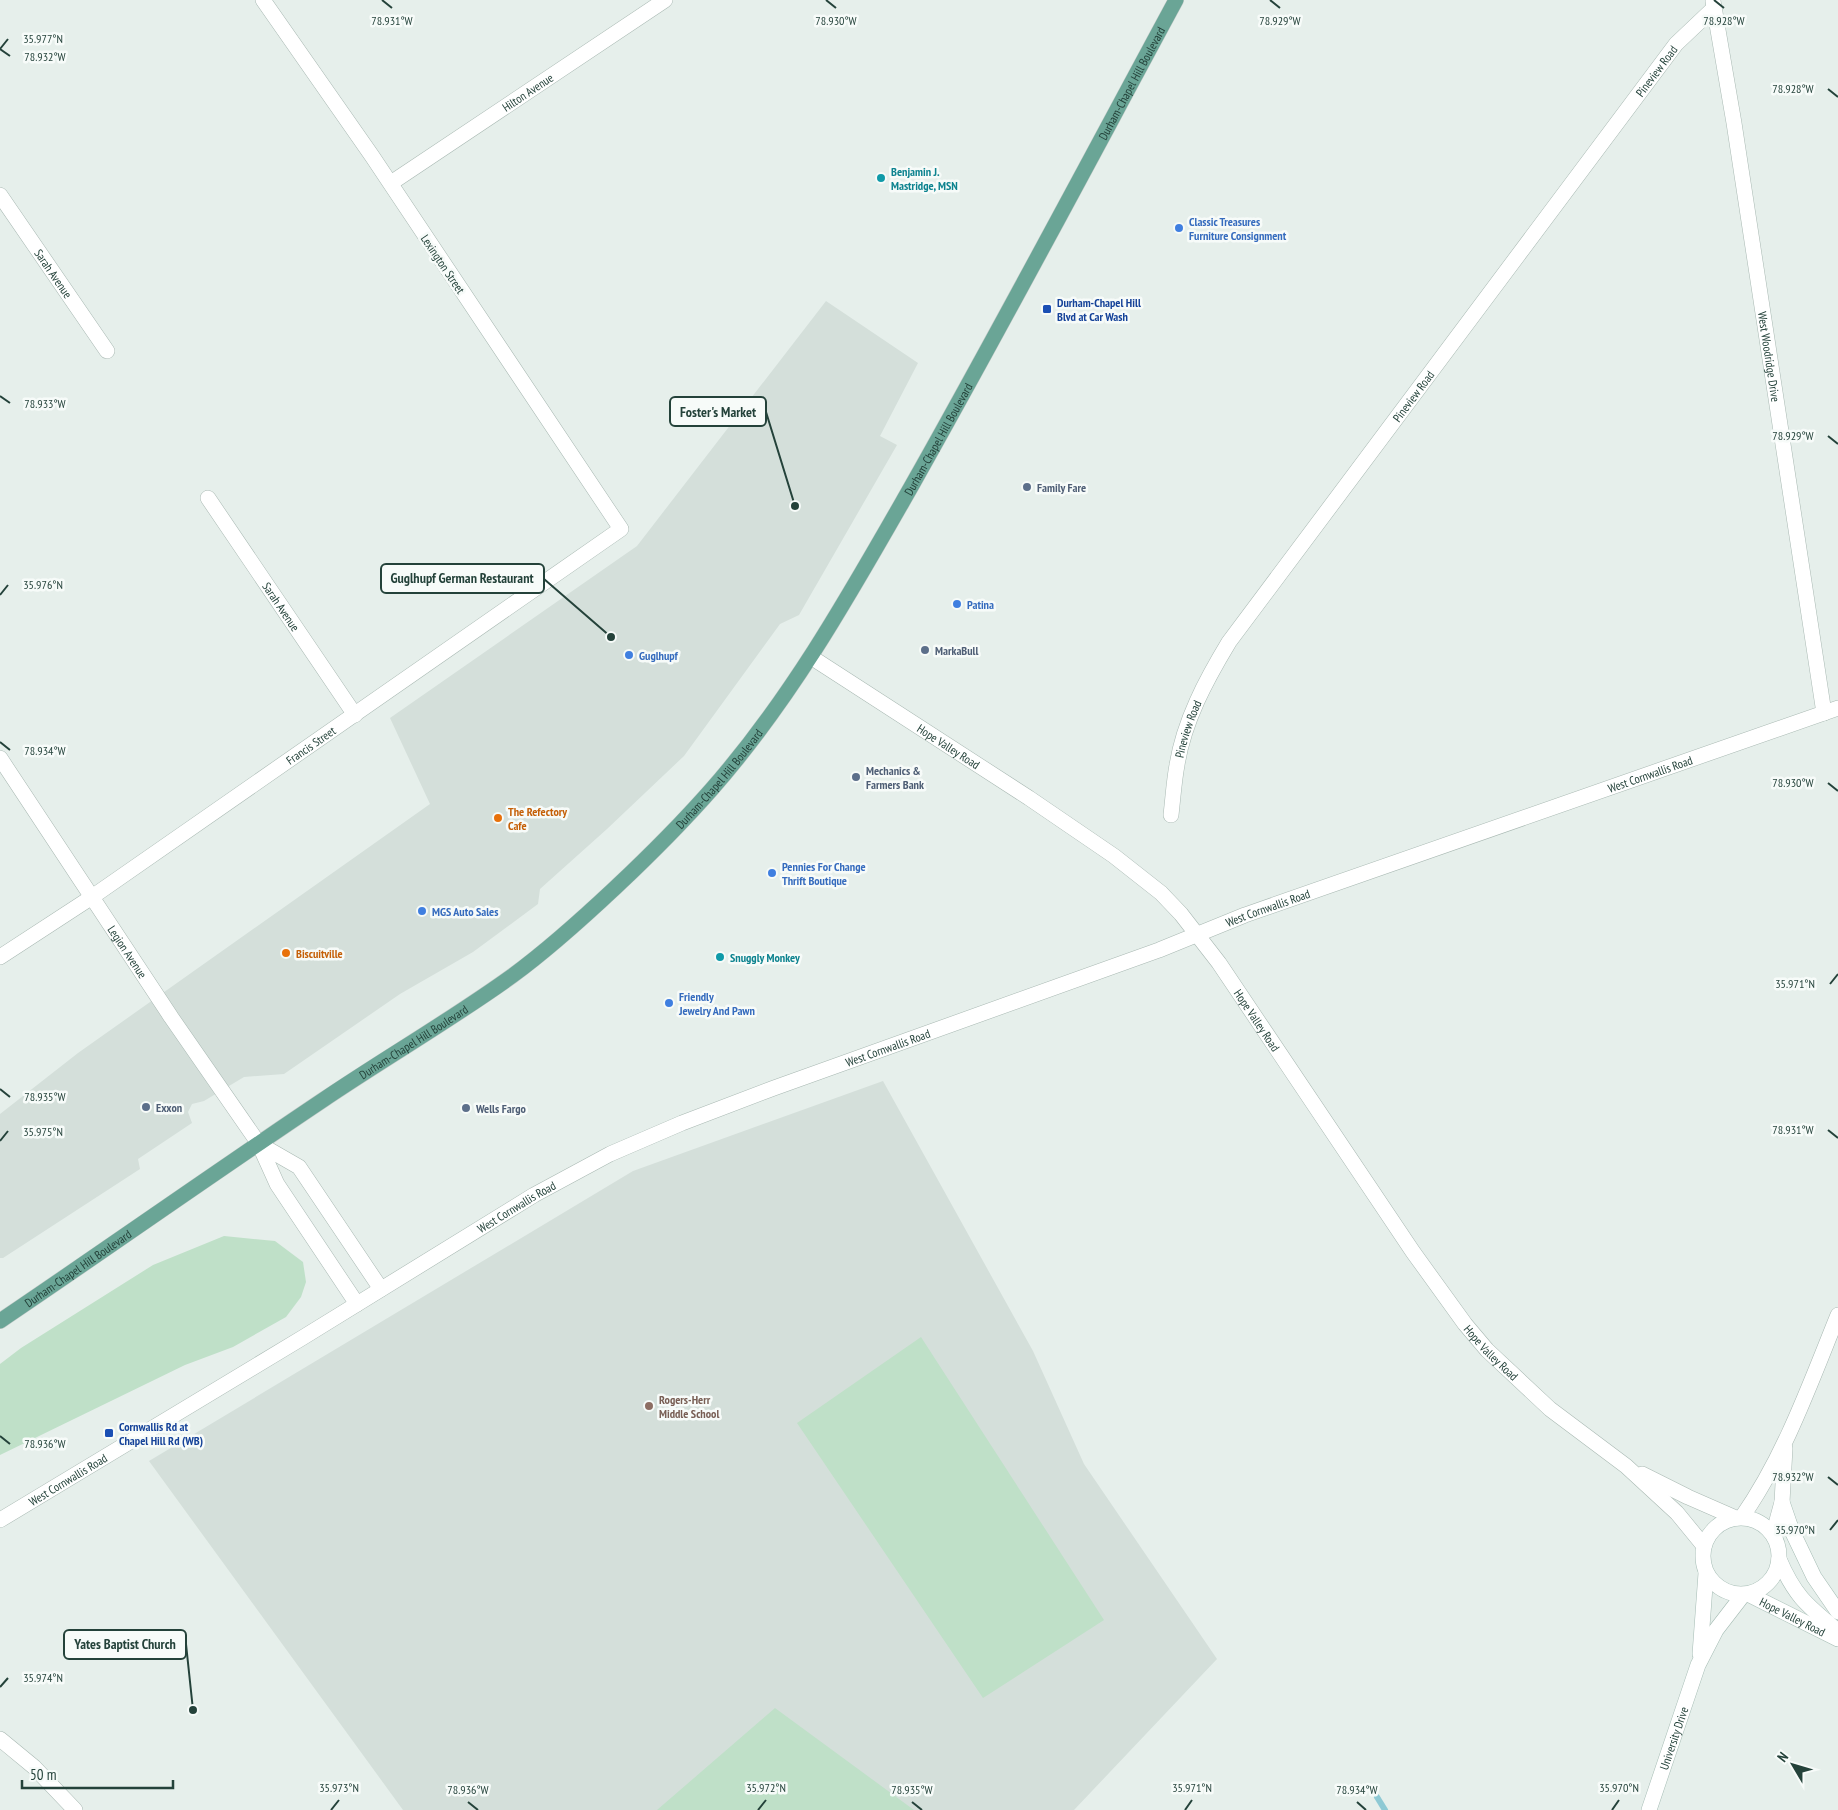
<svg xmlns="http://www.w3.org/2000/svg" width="1838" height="1810" font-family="'PT Sans Narrow',sans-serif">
<rect width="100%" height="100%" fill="#e6efeb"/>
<!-- built -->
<path fill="#d4dfda" d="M 826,301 L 918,363 L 880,436 L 897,445 L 799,615 L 780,624 L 684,756 L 607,829 L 540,889 L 538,904 L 473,952 L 400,994 L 284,1074 L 244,1077 L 204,1101 L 192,1104 L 188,1112 L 192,1123 L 138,1159 L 140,1169 L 3,1258 L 0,1258 L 0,1114 L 78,1053 L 430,804 L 390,718 L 637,546 Z
M 883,1081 L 1033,1351 L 1084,1464 L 1217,1659 L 1074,1810 L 403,1810 L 149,1461 L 633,1171 Z"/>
<!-- green -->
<path fill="#bfe0c8" d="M 224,1236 L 275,1241 L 303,1262 L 306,1282 L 301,1297 L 286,1317 L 233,1347 L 185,1365 L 0,1455 L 0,1364 L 21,1348 L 153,1265 Z
M 921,1337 L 1104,1620 L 983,1698 L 797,1423 Z
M 775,1708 L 914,1810 L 657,1810 Z"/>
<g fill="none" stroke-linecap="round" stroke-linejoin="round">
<!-- stream -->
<path stroke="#8ec9d4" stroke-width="6" d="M 1377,1797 L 1385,1810"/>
<!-- minor casing -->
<g stroke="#a8b8b2" stroke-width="16">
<g id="minor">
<path id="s1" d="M 1713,1 L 1734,123 L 1824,713"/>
<path id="s2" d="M 391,183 L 665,0"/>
<path id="s3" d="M 0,195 L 107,351"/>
<path id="s4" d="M 208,498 L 355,715"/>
<path id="s5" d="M 0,758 L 171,1017 L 259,1144"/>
<path id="s6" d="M 1171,815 C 1173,798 1174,781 1177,765 C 1184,721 1206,680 1229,642 L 1676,44 L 1714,8"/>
<path id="s7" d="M 0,957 L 92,897 L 621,529 L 372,156 L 263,0"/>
</g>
</g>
<!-- tertiary casing -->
<g stroke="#a8b8b2" stroke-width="16">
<g id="tertiary">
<path id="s8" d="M 811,657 L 1029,798 L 1114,856 L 1161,893 L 1181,914 L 1219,963 L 1413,1252 L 1465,1324 L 1487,1350 L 1550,1409 L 1626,1466 L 1677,1513 L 1704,1546"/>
<path d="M 259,1144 L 299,1167 L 381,1289"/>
<path d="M 259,1144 L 277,1184 L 357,1304"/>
<path d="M 1642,1474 L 1688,1497 L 1736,1518"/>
<path d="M 1742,1517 C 1784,1457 1810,1384 1838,1315"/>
<path id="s9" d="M 0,1520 L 302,1338 L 534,1195 L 610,1154 L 682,1123 L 774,1088 L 1159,950 L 1245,915 L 1838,708"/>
<path d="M 1775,1538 L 1776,1524 L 1782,1502 L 1785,1448"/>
<path d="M 0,1739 L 34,1767 L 75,1810"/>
</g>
</g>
<!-- secondary casing -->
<g stroke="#a4bbb3" stroke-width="16">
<g id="secondary">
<path d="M 1782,1502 L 1792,1531 L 1814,1577 L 1838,1612"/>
<circle cx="1741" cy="1556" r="38"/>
<path d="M 1779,1559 C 1795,1597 1808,1606 1838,1631"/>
<path id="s10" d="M 1748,1594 L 1838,1639"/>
<path d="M 1700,1654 L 1706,1573"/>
<path id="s11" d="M 1649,1810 L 1698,1665 L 1716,1630 L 1743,1595"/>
</g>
</g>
<!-- primary casing -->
<g stroke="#c2cac8" stroke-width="16">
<g id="primary">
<path id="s12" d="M 0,1321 C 108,1248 214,1173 323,1100 C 385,1058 451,1020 512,976 C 549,949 583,918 616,887 C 649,856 681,824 711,790 C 792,698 851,592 911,487 C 1002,326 1088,163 1176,0"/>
</g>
</g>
<!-- minor -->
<use href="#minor" stroke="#fff" stroke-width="15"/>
<!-- tertiary -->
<use href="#tertiary" stroke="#fff" stroke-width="15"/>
<!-- secondary -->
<use href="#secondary" stroke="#fff" stroke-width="15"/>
<!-- primary -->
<use href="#primary" stroke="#6aa596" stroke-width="15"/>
</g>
<!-- ticks -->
<path fill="none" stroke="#24423a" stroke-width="2" d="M 382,0 L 392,8M 826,0 L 836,8M 1270,0 L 1280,8M 1714,0 L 1724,8M 0,49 L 10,56M 0,49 L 8,39M 1828,89 L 1838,97M 0,396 L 10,403M 1828,436 L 1838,444M 0,595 L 8,585M 0,742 L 10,750M 1828,783 L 1838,791M 1830,984 L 1838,974M 0,1089 L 10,1097M 1828,1130 L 1838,1138M 0,1141 L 8,1131M 0,1436 L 10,1444M 1828,1477 L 1838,1485M 1830,1530 L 1838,1520M 0,1687 L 8,1678M 468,1802 L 478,1810M 912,1802 L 922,1810M 1357,1802 L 1366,1810M 331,1810 L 339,1800M 758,1810 L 766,1800M 1185,1810 L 1192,1800M 1612,1810 L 1619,1800"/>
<!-- markers -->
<g fill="#0f9aa8" stroke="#f7fbf9" stroke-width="2">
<circle cx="881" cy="178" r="5"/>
<circle cx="720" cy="957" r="5"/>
</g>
<g fill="#3f7fe0" stroke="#f7fbf9" stroke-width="2">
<circle cx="1179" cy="228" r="5"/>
<circle cx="957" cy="604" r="5"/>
<circle cx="629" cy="655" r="5"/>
<circle cx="772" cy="873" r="5"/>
<circle cx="422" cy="911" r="5"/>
<circle cx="669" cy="1003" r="5"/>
</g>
<g fill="#1a4fb4" stroke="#f7fbf9" stroke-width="2">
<rect x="1042" y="304" width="10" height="10" rx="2.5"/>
<rect x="104" y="1428" width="10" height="10" rx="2.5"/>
</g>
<g fill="#5c6f8a" stroke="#f7fbf9" stroke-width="2">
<circle cx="1027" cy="487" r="5"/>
<circle cx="925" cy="650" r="5"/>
<circle cx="856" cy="777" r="5"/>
<circle cx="146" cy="1107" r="5"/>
<circle cx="466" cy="1108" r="5"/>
</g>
<g fill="#e8710a" stroke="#f7fbf9" stroke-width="2">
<circle cx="498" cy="818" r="5"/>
<circle cx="286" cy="953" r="5"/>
</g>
<circle fill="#8d6e63" stroke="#f7fbf9" stroke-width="2" cx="649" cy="1406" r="5"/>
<g text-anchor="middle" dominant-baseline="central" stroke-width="5" stroke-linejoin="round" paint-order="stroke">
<!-- street labels -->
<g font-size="12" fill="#24423a" stroke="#f7fbf9">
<text stroke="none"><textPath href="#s6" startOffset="898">Pineview Road</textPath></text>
<text stroke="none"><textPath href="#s12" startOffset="1714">Durham-Chapel Hill Boulevard</textPath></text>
<text stroke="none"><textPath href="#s2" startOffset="164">Hilton Avenue</textPath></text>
<text transform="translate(443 264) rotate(56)">Lexington Street</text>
<text stroke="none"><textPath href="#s3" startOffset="95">Sarah Avenue</textPath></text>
<text stroke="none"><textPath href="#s1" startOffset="360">West Woodridge Drive</textPath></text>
<text stroke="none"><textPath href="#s6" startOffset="492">Pineview Road</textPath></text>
<text stroke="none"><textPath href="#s12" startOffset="1309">Durham-Chapel Hill Boulevard</textPath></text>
<text stroke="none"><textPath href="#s4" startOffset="131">Sarah Avenue</textPath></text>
<text stroke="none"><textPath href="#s6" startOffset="88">Pineview Road</textPath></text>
<text stroke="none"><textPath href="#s7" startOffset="376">Francis Street</textPath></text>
<text stroke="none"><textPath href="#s8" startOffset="164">Hope Valley Road</textPath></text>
<text stroke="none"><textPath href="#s9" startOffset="1819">West Cornwallis Road</textPath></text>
<text stroke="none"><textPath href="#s12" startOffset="904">Durham-Chapel Hill Boulevard</textPath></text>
<text stroke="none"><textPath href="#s9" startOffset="1414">West Cornwallis Road</textPath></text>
<text stroke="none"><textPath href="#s5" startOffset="232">Legion Avenue</textPath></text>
<text stroke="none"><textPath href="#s8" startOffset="582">Hope Valley Road</textPath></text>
<text stroke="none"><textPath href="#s12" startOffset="499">Durham-Chapel Hill Boulevard</textPath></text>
<text stroke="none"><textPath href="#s9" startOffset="1009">West Cornwallis Road</textPath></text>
<text stroke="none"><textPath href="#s9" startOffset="604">West Cornwallis Road</textPath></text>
<text stroke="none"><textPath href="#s12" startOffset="94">Durham-Chapel Hill Boulevard</textPath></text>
<text stroke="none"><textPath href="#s8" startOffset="989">Hope Valley Road</textPath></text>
<text stroke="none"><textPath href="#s9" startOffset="79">West Cornwallis Road</textPath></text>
<text stroke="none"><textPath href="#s10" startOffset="50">Hope Valley Road</textPath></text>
<text stroke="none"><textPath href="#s11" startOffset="76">University Drive</textPath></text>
</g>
<!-- culture labels -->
<g font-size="12" font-weight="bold" fill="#0d838f" stroke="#f7fbf9" text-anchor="start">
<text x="891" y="171">Benjamin J.<tspan x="891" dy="14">Mastridge, MSN</tspan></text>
<text x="730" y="957">Snuggly Monkey</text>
</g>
<!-- shop labels -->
<g font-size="12" font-weight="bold" fill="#366cbe" stroke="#f7fbf9" text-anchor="start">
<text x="1189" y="221">Classic Treasures<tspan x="1189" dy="14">Furniture Consignment</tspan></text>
<text x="967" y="604">Patina</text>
<text x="639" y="655">Guglhupf</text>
<text x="782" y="866">Pennies For Change<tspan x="782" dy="14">Thrift Boutique</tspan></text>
<text x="432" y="911">MGS Auto Sales</text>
<text x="679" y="996">Friendly<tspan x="679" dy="14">Jewelry And Pawn</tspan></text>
</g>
<!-- transit labels -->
<g font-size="12" font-weight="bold" fill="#164399" stroke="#f7fbf9" text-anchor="start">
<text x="1057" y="302">Durham-Chapel Hill<tspan x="1057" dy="14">Blvd at Car Wash</tspan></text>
<text x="119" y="1426">Cornwallis Rd at<tspan x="119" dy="14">Chapel Hill Rd (WB)</tspan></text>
</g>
<!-- service labels -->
<g font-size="12" font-weight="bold" fill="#4e5e75" stroke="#f7fbf9" text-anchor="start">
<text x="1037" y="487">Family Fare</text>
<text x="935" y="650">MarkaBull</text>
<text x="866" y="770">Mechanics &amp;<tspan x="866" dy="14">Farmers Bank</tspan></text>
<text x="156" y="1107">Exxon</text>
<text x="476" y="1108">Wells Fargo</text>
</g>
<!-- food labels -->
<g font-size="12" font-weight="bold" fill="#c56008" stroke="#f7fbf9" text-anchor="start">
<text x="508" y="811">The Refectory<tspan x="508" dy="14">Cafe</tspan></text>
<text x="296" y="953">Biscuitville</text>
</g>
<!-- education labels -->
<g font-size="12" font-weight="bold" fill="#785e54" stroke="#f7fbf9" text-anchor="start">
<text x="659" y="1399">Rogers-Herr<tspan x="659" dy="14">Middle School</tspan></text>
</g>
</g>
<g font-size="12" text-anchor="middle" fill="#24423a" stroke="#f7fbf9" stroke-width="5" stroke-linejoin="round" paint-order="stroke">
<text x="392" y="25">78.931°W</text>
<text x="836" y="25">78.930°W</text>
<text x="1280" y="25">78.929°W</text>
<text x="1724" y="25">78.928°W</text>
<text x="43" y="43">35.977°N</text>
<text x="45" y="61">78.932°W</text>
<text x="1793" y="93">78.928°W</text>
<text x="45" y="408">78.933°W</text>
<text x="1793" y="440">78.929°W</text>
<text x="43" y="589">35.976°N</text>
<text x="45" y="755">78.934°W</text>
<text x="1793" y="787">78.930°W</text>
<text x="1795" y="988">35.971°N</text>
<text x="45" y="1101">78.935°W</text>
<text x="1793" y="1134">78.931°W</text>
<text x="43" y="1136">35.975°N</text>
<text x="45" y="1448">78.936°W</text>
<text x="1793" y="1481">78.932°W</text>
<text x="1795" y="1534">35.970°N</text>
<text x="43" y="1682">35.974°N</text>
<text x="339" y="1792">35.973°N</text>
<text x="766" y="1792">35.972°N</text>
<text x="1192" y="1792">35.971°N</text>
<text x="1619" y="1792">35.970°N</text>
<text x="468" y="1794">78.936°W</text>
<text x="912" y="1794">78.935°W</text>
<text x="1357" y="1794">78.934°W</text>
</g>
<!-- callouts -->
<path fill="none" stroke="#24423a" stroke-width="2" d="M795 506L766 412M611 637L544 579M193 1710L186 1644"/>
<g fill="#24423a" stroke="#f7fbf9" stroke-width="2">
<circle cx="795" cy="506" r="5"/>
<circle cx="611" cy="637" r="5"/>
<circle cx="193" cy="1710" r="5"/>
</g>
<g fill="#f7fbf9" stroke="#24423a" stroke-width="2">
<rect x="670" y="397" width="96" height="29" rx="5"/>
<rect x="381" y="564" width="163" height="29" rx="5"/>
<rect x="64" y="1630" width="122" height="29" rx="5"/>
</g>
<g font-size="14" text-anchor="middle" font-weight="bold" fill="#24423a">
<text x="718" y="417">Foster's Market</text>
<text x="462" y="583">Guglhupf German Restaurant</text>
<text x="125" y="1649">Yates Baptist Church</text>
</g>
<!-- north arrow -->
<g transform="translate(1793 1765) rotate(308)" stroke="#f7fbf9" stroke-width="4" paint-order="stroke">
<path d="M0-4L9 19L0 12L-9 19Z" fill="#24423a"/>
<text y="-8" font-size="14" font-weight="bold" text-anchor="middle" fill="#24423a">N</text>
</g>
<!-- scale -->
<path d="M22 1780v8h151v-8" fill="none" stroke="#24423a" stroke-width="2.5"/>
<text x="30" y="1780" font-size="15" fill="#24423a" stroke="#f7fbf9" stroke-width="4" paint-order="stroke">50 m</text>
</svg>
